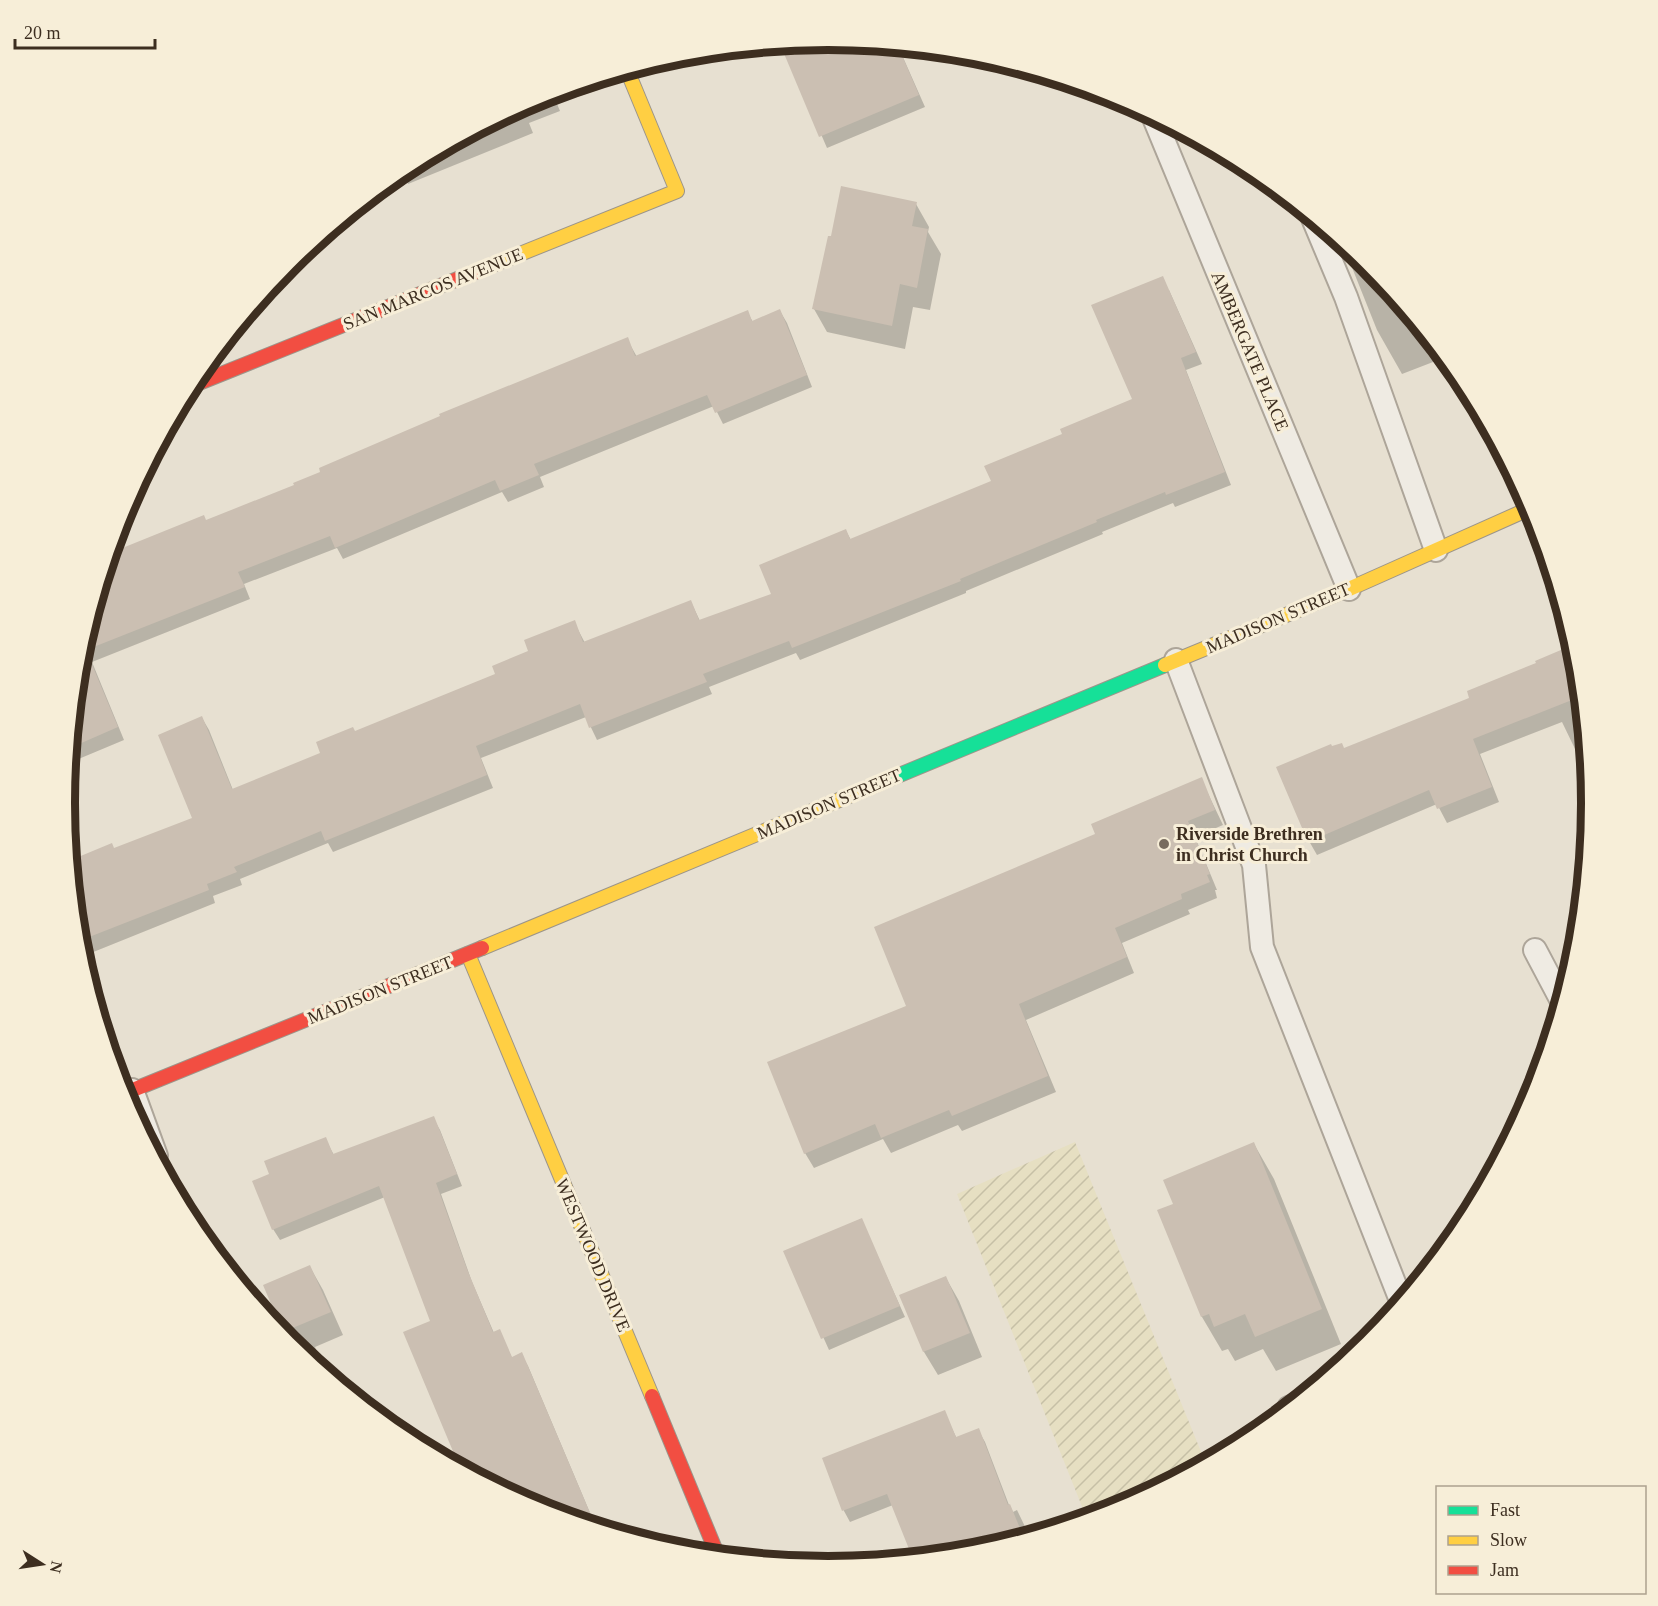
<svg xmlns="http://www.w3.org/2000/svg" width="1658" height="1606" font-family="'Times New Roman',serif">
<defs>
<pattern id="farmland-furrows" width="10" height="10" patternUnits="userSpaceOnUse" patternTransform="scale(1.5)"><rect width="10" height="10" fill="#e6dfc2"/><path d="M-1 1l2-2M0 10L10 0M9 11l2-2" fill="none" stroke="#c6c0a6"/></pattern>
</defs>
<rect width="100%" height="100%" fill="#e7e0d1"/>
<!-- farmland -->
<path fill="url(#farmland-furrows)" d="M 1075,1142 L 1206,1464 L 1121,1509 L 1087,1519 L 957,1194 Z"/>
<!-- shadow -->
<path fill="#0003" d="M 829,39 L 878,44 L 880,49 L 889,45 L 898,46 L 925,107 L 827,148 L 782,44 Z
M 552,92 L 560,111 L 529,123 L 533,133 L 408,184 L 404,176 L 384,184 L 405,168 L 537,97 Z
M 916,204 L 929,227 L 928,232 L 941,254 L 930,310 L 913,307 L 905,349 L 827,332 L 814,309 Z
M 1341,240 L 1369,263 L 1446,357 L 1402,374 L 1377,330 Z
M 1169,290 L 1202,364 L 1186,370 L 1231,485 L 1175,507 L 1173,503 L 1102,532 L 1103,534 L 966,591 L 966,593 L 800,660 L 796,653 L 709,687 L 712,694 L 597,740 L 586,717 L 481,758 L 493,788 L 333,852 L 328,843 L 240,879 L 242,885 L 213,896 L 215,903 L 81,957 L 71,861 L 111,845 L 114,850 L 194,819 L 202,718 L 209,730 L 233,790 L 322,754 L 355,732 L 497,674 L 574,622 L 585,643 L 691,602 L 700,621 L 772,595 L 846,531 L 851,540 L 993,482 L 1064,434 L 1134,400 Z
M 780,311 L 787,323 L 812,387 L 723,424 L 714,406 L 540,477 L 544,487 L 508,502 L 502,492 L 343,559 L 337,548 L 244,584 L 250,599 L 92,662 L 124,740 L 69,763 L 80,654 L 110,554 L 206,522 L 296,486 L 627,339 L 637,357 L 747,312 L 753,322 Z
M 1576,646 L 1578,654 L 1587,746 L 1576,751 L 1562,722 L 1480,754 L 1499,802 L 1447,823 L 1437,804 L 1317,855 L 1309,841 L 1344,750 L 1471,698 L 1538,664 L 1537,661 Z
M 1201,779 L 1223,825 L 1195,837 L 1217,890 L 1215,890 L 1217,898 L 1188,910 L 1190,914 L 1122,943 L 1134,973 L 1026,1020 L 1056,1092 L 962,1131 L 958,1125 L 891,1153 L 883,1139 L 814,1168 L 805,1153 L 908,1007 L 1097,835 Z
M 433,1118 L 440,1130 L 462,1186 L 441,1194 L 472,1282 L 494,1333 L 499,1331 L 512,1358 L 521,1354 L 528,1366 L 596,1527 L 536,1509 L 432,1322 L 385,1197 L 280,1240 L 273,1229 L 271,1175 L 325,1139 L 334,1155 Z
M 1254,1144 L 1274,1179 L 1341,1344 L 1276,1371 L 1263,1349 L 1235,1361 L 1228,1349 L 1222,1351 L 1202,1317 L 1159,1210 L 1175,1204 Z
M 861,1219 L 905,1317 L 829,1350 L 785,1252 Z
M 310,1267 L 323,1290 L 343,1335 L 315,1347 L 324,1368 L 320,1369 L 289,1343 L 271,1322 L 279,1319 Z
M 946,1278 L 959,1301 L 982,1357 L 938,1375 L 924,1352 L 901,1296 Z
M 944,1412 L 957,1439 L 978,1430 L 985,1442 L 1009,1505 L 1013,1512 L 1017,1510 L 1030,1537 L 978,1552 L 914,1559 L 893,1505 L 850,1522 L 844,1511 L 824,1459 Z"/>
<!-- building -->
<path fill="#cbbfb2" d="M 829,39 L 898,46 L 919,95 L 819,137 L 780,44 Z
M 841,186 L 917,202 L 912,226 L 928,229 L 917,288 L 900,284 L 892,326 L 812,309 L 828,236 L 831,236 Z
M 1163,276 L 1196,352 L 1181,358 L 1225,472 L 1166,495 L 1165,492 L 1096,520 L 1097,522 L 960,579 L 961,581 L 792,648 L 789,641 L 703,674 L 707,682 L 589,728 L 580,704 L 476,746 L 487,775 L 325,841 L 321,831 L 234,867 L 237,872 L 207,884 L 209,890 L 79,941 L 71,860 L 112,843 L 114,848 L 192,818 L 158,735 L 202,716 L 232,789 L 320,753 L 316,742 L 353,727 L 355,731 L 495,674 L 492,666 L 528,651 L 524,640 L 575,620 L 583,642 L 691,600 L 699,620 L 771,594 L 759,565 L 846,529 L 850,539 L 991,481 L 984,466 L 1062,434 L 1060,429 L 1132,399 L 1091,305 Z
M 780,309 L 807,375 L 715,413 L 707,395 L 534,464 L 539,475 L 500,491 L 495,480 L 335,548 L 330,536 L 238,572 L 245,587 L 86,650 L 118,727 L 70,748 L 80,654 L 110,553 L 204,515 L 206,520 L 294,485 L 293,483 L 320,472 L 319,468 L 440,416 L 439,414 L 628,337 L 635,356 L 748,310 L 752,321 Z
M 1575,644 L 1578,654 L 1582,696 L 1473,739 L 1492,787 L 1437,809 L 1429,790 L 1308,842 L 1276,767 L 1331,744 L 1332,746 L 1342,743 L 1344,748 L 1469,698 L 1467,691 L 1536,663 L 1535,661 Z
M 1202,777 L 1215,810 L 1188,821 L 1210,874 L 1207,875 L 1210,882 L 1181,894 L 1182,899 L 1115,928 L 1127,957 L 1019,1004 L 1048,1076 L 952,1116 L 949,1110 L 881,1138 L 875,1124 L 804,1154 L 767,1062 L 906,1006 L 874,927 L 1095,834 L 1091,824 Z
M 434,1116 L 457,1174 L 436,1183 L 467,1269 L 493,1332 L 500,1329 L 512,1357 L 522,1352 L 596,1527 L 536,1509 L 460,1468 L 403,1332 L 430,1321 L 379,1186 L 272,1230 L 252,1181 L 269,1174 L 264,1161 L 326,1137 L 333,1154 Z
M 1254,1142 L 1322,1309 L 1255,1337 L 1245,1314 L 1214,1327 L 1209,1314 L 1201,1317 L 1157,1210 L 1173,1204 L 1163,1180 Z
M 862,1218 L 900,1306 L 821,1339 L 783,1251 Z
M 310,1265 L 331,1312 L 283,1332 L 263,1285 Z
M 946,1276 L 970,1333 L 923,1352 L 899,1295 Z
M 945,1410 L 956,1437 L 979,1428 L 1008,1505 L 1010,1504 L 1024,1538 L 978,1552 L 913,1559 L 887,1494 L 842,1511 L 822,1458 Z"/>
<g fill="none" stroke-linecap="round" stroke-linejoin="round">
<!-- lane casing -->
<g stroke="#ada599" stroke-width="26">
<path id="lane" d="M 1152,113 L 1349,589
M 1312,216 L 1346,297 L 1436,550
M 1176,660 L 1254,865 L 1262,947 L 1402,1303
M 1535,950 L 1563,1003
M 132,1090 L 156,1156
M 1289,1408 L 1291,1407"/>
</g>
<!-- fast casing -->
<g stroke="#9c958a" stroke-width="16">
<path id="fast" d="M 868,788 L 1165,665"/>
</g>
<!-- slow casing -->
<g stroke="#9c958a" stroke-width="16">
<path id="slow" d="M 485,268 L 677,191 L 627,70
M 1165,665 L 1349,589 L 1533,507
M 482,948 L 868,788
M 468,954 L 652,1396"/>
</g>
<!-- jam casing -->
<g stroke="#9c958a" stroke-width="16">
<path id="jam" d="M 189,387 L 485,268
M 123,1094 L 482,948
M 652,1396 L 718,1556"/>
</g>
<!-- lane -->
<use href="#lane" stroke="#efebe3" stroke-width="22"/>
<!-- fast -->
<use href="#fast" stroke="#16e098" stroke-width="14"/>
<!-- slow -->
<use href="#slow" stroke="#ffcf43" stroke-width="14"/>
<!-- jam -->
<use href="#jam" stroke="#f24e42" stroke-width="14"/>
</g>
<!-- markers -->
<circle fill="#786c5e" stroke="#f7eed8" stroke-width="2" cx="1164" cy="844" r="6"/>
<g text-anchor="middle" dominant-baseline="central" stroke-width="6" stroke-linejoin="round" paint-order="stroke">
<!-- street labels -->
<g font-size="18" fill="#3d2e20" stroke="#f7eed8">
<text transform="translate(433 289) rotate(-22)">SAN MARCOS AVENUE</text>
<text transform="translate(1250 351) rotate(67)">AMBERGATE PLACE</text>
<text transform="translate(1278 618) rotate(-23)">MADISON STREET</text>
<text transform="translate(829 804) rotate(-23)">MADISON STREET</text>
<text transform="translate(380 990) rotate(-22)">MADISON STREET</text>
<text transform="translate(593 1255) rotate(67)">WESTWOOD DRIVE</text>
</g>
<!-- poi labels -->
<g font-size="18" font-weight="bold" fill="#3d2e20" stroke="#f7eed8" text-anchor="start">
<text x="1176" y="834">Riverside Brethren<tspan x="1176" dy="21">in Christ Church</tspan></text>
</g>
</g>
<!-- crop -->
<path d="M0 0H1658V1606H0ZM75 803a753 753 0 1 1 1506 0a753 753 0 1 1-1506 0Z" fill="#f7eed8" fill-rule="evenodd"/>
<path fill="none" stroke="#3d2e20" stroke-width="8" d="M75 803a753 753 0 1 1 1506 0a753 753 0 1 1-1506 0Z"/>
<!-- legend -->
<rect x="1436" y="1486" width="210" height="108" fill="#f7eed8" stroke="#ada18e" stroke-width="1.5"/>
<rect x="1448" y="1506" width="30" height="9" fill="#16e098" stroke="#ada18e" stroke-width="1.5"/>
<text x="1490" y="1516" font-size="18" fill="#3d2e20">Fast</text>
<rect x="1448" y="1536" width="30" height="9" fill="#ffcf43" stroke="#ada18e" stroke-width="1.5"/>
<text x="1490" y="1546" font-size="18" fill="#3d2e20">Slow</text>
<rect x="1448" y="1566" width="30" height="9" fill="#f24e42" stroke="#ada18e" stroke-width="1.5"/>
<text x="1490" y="1576" font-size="18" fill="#3d2e20">Jam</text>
<!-- north arrow -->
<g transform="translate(42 1564) rotate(102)" stroke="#f7eed8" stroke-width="4.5" paint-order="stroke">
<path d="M0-4.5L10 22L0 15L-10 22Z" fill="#3d2e20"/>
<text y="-9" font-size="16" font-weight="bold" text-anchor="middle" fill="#3d2e20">N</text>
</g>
<!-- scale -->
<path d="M15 39v9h140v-9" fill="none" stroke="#3d2e20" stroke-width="3"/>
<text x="24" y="39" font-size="18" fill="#3d2e20" stroke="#f7eed8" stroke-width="4.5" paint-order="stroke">20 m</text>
</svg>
